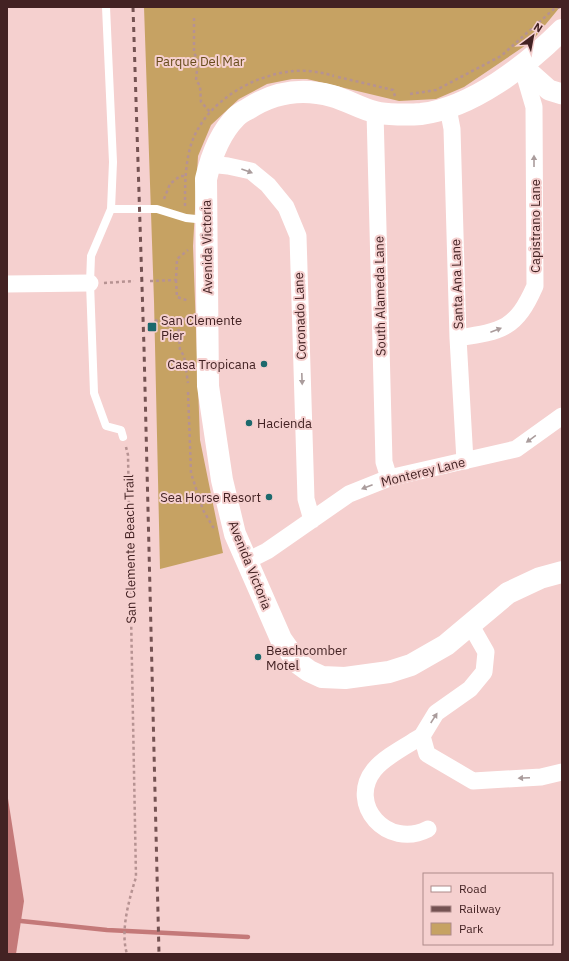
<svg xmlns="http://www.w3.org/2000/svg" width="569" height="961" font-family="'IBM Plex Sans',sans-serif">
<rect width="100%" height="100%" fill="#f5d0cf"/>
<!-- green -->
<path fill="#c6a263" d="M 144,7 L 560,7 L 532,41 L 464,87 L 436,99 L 399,101 L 307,79 L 292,79 L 267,84 L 239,99 L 211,125 L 198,156 L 193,246 L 200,440 L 223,553 L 160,569 L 154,301 Z"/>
<!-- water -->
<path fill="#c47979" d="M 7,792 L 24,901 L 16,954 L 7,954 Z"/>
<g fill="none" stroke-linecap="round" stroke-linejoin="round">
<!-- stream -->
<path stroke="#c47979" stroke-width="4.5" d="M 21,921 L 107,930 L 248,937"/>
<!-- path -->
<path stroke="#b69292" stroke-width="2.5" stroke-dasharray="3 3" stroke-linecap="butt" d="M 194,18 L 194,53 L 198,60 L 196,80 L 200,86 L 201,102 L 211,113
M 338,77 L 393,90 L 395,96
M 410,94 L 436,90 L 501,56 L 554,9 L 560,7
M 164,199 L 170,184 L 180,176 L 186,176
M 185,206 C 185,187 185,167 190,148 C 202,104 251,75 294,71 C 307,70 321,72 334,76
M 176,280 L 177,297 L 189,301
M 150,281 L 176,280 L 177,259 L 188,250
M 104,283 L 134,281
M 155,320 L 168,326 L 189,317
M 178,323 L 180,350 L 184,356 L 188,383
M 188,392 L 191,473 L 203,510 L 213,527 L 215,528
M 126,447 L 128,455 L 136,877 C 129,900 120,931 127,954"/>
<!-- service -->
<path stroke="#fff" stroke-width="8" d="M 106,7 L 113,162 L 111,209 L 91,256 L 90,283 L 94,393 L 106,426 L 121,430 L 123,437
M 111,209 L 157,209 L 186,218 L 206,220"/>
<!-- minor -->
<path stroke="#fff" stroke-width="17" d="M 448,108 L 452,129 L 458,338 L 465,461
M 375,112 L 384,462 L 389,478
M 209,164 L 228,166 L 251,171 L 268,185 L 286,207 L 298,236 L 306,499 L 312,520
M 7,284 L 90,283
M 458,338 C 503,331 516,329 535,286 L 534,107 L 522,66
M 247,561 L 267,551 L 349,494 L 389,478 L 516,449 L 562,416
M 470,624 L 486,652 L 484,672 L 470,689 L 436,713 L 422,736 L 427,754 L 473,781 L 541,777 L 562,772
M 422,736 C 408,745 384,757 374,770 C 347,804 387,850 428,829"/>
<!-- tertiary -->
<path stroke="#fff" stroke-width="21" d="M 522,66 L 549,90 L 562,94"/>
<!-- secondary -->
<path stroke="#fff" stroke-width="22" d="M 562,30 C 527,65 472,108 421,114 C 410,115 385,115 375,112 C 361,109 347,100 332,96 C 303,88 274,92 248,109 C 244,111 239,114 236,117 C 219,134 211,157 206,179 L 208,386 L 222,480 L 235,534 L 281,639 L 298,663 L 309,671 L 322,677 L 345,678 L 389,672 L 411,665 L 446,645 L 508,593 L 540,578 L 562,572"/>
<!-- rail -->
<path stroke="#745252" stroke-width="3" stroke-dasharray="5 5" stroke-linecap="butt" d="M 133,7 L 144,348 L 159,954"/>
</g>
<!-- one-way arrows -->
<defs><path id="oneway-solid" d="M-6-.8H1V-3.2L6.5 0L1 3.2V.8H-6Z"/></defs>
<g fill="#aa9c9c">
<use href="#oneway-solid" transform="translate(534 161) rotate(-90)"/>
<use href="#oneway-solid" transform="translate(247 171) rotate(20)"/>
<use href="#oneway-solid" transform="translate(496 330) rotate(-21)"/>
<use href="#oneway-solid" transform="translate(302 379) rotate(88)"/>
<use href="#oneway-solid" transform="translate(531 439) rotate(144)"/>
<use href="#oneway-solid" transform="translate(367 487) rotate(159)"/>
<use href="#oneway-solid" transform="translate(434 718) rotate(-57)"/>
<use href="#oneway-solid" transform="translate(524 778) rotate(177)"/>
</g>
<!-- markers -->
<g fill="#1c696d" stroke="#f5d0cf" stroke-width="1.5">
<rect x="147" y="322" width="10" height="10" rx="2"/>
<circle cx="264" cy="364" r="4"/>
<circle cx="249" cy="423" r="4"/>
<circle cx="269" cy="497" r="4"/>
<circle cx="258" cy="657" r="4"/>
</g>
<g text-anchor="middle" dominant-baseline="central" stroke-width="4" stroke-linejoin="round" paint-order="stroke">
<!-- park labels -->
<g font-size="13" fill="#674c1b" stroke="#f5d0cf">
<text x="200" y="61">Parque Del Mar</text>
</g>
<!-- street labels -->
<g font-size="13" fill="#432223" stroke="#f5d0cf">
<text transform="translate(535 226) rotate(-90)">Capistrano Lane</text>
<text transform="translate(207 247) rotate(-91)">Avenida Victoria</text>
<text transform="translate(457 284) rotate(-92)">Santa Ana Lane</text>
<text transform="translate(380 296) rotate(-91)">South Alameda Lane</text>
<text transform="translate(300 316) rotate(-92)">Coronado Lane</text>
<text transform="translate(423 472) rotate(-14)">Monterey Lane</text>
<text transform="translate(130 549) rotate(-91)">San Clemente Beach Trail</text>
<text transform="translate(250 565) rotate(68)">Avenida Victoria</text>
</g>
<!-- poi labels -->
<g font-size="13" fill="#432223" stroke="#f5d0cf" text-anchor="start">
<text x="161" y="320">San Clemente<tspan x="161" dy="15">Pier</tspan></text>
<text x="256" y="364" text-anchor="end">Casa Tropicana</text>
<text x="257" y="423">Hacienda</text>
<text x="261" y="497" text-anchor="end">Sea Horse Resort</text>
<text x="266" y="650">Beachcomber<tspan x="266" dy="15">Motel</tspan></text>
</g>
</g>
<!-- border -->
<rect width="569" height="961" fill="none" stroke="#432223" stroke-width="16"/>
<!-- legend -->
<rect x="423" y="873" width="130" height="72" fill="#f5d0cf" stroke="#ae8a8a"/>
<rect x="431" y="886" width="20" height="6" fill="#ffffff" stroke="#ae8a8a"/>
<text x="459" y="893" font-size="12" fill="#432223">Road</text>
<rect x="431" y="906" width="20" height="6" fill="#745252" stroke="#ae8a8a"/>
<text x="459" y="913" font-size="12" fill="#432223">Railway</text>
<rect x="431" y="923" width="20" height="12" fill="#c6a263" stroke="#ae8a8a"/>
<text x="459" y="933" font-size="12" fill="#432223">Park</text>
<!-- north arrow -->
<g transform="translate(533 36) rotate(32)" stroke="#f5d0cf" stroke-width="3" paint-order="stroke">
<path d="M0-3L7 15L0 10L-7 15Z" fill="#432223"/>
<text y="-6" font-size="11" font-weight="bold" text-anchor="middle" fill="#432223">N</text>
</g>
</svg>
